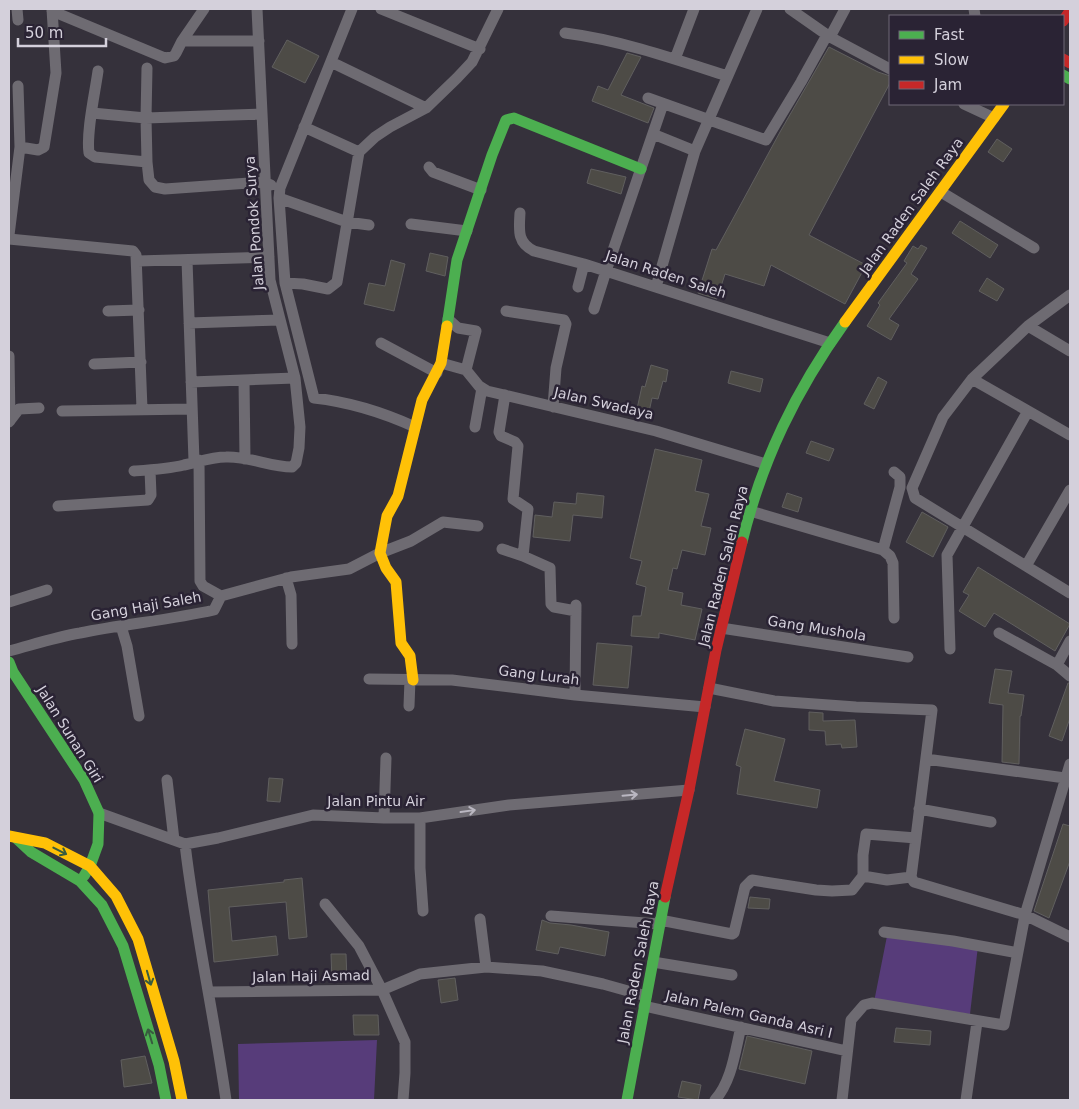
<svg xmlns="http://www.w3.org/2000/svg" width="1079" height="1109" font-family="'DejaVu Sans',sans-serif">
<rect width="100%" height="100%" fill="#35313b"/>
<!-- green -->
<path fill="#573c7a" d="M 887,936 L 978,946 L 970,1014 L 874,1002 Z
M 377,1040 L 374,1100 L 239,1100 L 238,1044 Z"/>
<!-- building -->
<path fill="#4d4b46" stroke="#605f5f" d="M 287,40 L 319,56 L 305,83 L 272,67 Z
M 829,47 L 878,72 L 890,76 L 890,83 L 809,235 L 866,265 L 845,304 L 771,265 L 764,286 L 725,274 L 717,299 L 698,293 L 712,249 L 716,250 L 780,132 Z
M 627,53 L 641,57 L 621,95 L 654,108 L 648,123 L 592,101 L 598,86 L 608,90 Z
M 997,139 L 1012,149 L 1003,162 L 988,152 Z
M 591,169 L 626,177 L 621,194 L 587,183 Z
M 960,221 L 998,245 L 990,258 L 952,233 Z
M 921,245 L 927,248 L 911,274 L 918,279 L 889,319 L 899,325 L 891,340 L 867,326 L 880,305 L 878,303 L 907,263 L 904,261 L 913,246 L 918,249 Z
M 430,253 L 448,257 L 445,276 L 426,271 Z
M 391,260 L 405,264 L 394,311 L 364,304 L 369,283 L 385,286 Z
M 987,278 L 1004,289 L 997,301 L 979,291 Z
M 651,365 L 668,370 L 666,382 L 663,381 L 658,399 L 652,398 L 649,412 L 637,409 L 642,386 L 645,387 Z
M 731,371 L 763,379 L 760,392 L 728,383 Z
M 878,377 L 887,382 L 874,409 L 864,404 Z
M 811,441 L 834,449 L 829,461 L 806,453 Z
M 655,449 L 702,460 L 695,491 L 709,494 L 701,526 L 711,528 L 705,555 L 682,550 L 677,569 L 673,568 L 668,590 L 683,593 L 681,605 L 702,609 L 695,640 L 659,633 L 659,638 L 631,636 L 633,616 L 641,616 L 646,587 L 636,584 L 642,561 L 630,558 Z
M 577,493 L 604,496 L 602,518 L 573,515 L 570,541 L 533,537 L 535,515 L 552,517 L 554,502 L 576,504 Z
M 787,493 L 802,498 L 798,512 L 782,507 Z
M 922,512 L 948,527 L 933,557 L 906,542 Z
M 978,567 L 1070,624 L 1055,651 L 994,613 L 985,627 L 959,611 L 969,595 L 963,592 Z
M 597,643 L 632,646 L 628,688 L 593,685 Z
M 995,669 L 1012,671 L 1008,693 L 1024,695 L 1021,716 L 1020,716 L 1019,764 L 1002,762 L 1003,705 L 989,703 Z
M 1068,683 L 1070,683 L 1070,718 L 1062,741 L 1049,736 Z
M 809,712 L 823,713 L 823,721 L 855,720 L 857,747 L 842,748 L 841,744 L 826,745 L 825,731 L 809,730 Z
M 745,729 L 785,739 L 774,781 L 820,790 L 817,808 L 737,794 L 741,767 L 736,765 Z
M 269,778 L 283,779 L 280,802 L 267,801 Z
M 1063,824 L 1070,826 L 1070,861 L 1049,918 L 1034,911 Z
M 302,878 L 307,937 L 289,939 L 286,902 L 229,907 L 232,941 L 276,936 L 278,955 L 214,962 L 208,890 L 284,882 L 284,880 Z
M 750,897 L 770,899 L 769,909 L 748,908 Z
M 542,920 L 550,923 L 571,925 L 609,932 L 605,956 L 560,947 L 558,954 L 536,950 Z
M 331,954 L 346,954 L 347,980 L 332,981 Z
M 455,978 L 458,1000 L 441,1003 L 438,980 Z
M 353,1015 L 378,1015 L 379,1035 L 354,1035 Z
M 896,1028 L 931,1031 L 930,1045 L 894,1042 Z
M 747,1036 L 812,1051 L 805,1084 L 739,1069 Z
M 145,1056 L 152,1083 L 124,1087 L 121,1060 Z
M 682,1081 L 701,1085 L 698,1100 L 678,1097 Z"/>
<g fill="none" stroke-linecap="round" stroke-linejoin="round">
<!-- street -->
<path stroke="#6e6b72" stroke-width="11" d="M 17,9 L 18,20
M 352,9 L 280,188 L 279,198 L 285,283 L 303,284 L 328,289 L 337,282 L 359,152 L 375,137 L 390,127 L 426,108 L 457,78 L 472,62 L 498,9
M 381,9 L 480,49
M 790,9 L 830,37 L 890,69
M 974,9 L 975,16
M 52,11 L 165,58 L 174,56 L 176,53 L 182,41 L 204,9
M 565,33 C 620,40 675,59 727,76
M 830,37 L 845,9
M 183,41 L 259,41
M 675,59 L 694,9
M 331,62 L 426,108
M 147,68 L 146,118 L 147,162 L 149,180 L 155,187 L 165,189 L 264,182 L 271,185
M 98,71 C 95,93 86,132 89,153 L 95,157 L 147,162
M 648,98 L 766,140 L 801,82 L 827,35
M 964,104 L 994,118
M 92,113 L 146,118 L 262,114
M 304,127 L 359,152
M 653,134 L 695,151
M 20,147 L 38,150 L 44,147 L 56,73 L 52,9
M 429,167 L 433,172 L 481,190
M 941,192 L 1034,248
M 279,198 L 347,222 L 369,225
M 520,213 C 519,230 517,243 534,251 L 584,264 L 830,343
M 411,224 L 467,231
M 9,235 L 20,147 L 18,86
M 9,239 L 133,251 L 136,255 L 142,409
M 187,260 L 194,461
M 138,261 L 269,257
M 285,283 L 314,398 C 350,402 382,412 415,427
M 578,287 L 584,264
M 656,287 L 695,151 L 757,9
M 1070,295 L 1028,326 L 972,379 L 943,417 L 912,488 L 915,498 L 1070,593
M 594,309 L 606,271 L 663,104
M 108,311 L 139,310
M 506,311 L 564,320 L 566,324 L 556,368 L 553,407
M 448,319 L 458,328 L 476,331 L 466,370
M 189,323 L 280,320
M 1028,326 L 1070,351
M 381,343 L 437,373
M 9,356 L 10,421
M 441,363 L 466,370 L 479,386 L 487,391 L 656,431 L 766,464
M 94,364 L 141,362
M 972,379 L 1070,435
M 244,380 L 245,459
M 191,382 L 295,378
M 505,395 L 499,432 L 501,436 L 515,442 L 518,446 L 513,499 L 528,509 L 523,556 L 550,568 L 551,604 L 554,607 L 576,611
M 62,411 L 192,409
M 9,422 L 19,409 L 39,408
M 475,427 L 482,388
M 199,460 L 200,581 L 203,586 L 221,596
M 134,471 C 150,470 168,469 184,465 C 198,462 212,457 226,457 C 249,456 270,467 292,467 L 296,463 L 299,448 L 300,427 L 295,378 L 270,280 L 257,9
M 58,506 L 148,500 L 151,495 L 150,470
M 750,511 L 883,550 L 900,487 L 900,477 L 894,472
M 502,549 L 523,556
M 883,550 L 890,556 L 893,563 L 894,618
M 1026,566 L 1070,490
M 286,578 L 291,595 L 292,644
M 9,602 L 47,590
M 121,626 L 127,646 L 139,716
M 721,628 L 908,657
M 999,633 L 1057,665
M 1070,641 L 1057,665 L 1070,676
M 950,649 L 947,555 L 1028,411
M 9,651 C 32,645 56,637 80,633 C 124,624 170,620 214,610 L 221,596 L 291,577 L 349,569 L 380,553 L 411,541 L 443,522 L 478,526
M 369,679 L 452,680 L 575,695 L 705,707
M 709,688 L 774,701 L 856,707 L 932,710 L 911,877
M 575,695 L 576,605
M 409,706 L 410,680
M 926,759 L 1065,778
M 167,780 L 174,840
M 919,809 L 991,822
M 99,813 L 185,844 L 218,838 L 313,815 L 384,818 L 420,818 L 509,805 L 689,790
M 384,818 L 386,758
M 420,818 L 420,868 L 423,911
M 185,844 C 195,930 214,1015 226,1100
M 863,876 L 863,855 L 866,834 L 916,838
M 911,877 L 914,882 L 1025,915 L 1070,937
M 325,904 L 359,946 L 382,990 L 405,1042 L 405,1073 L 403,1100
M 551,916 L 659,924
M 480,919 L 486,967
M 660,920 L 732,934 L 734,933 L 745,887 L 752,880 L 816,890 L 832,891 L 852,890 L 863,876 L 887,880 L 911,877
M 884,932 L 953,941 L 1013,952
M 653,962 L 732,975
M 209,992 L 382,990 L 420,974 L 486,967 L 542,971 L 603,984 L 646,996
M 644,1006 L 847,1051
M 715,1100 C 732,1081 735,1051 741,1027
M 842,1100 L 851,1020 L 864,1005 L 872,1003 L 1004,1025 L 1025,915 L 1070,764
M 966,1100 L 977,1022"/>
<!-- fast -->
<path stroke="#4caf50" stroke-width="11" d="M 1063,75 L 1070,79
M 447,326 L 457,260 L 492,155 L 506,120 L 514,118 L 641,169
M 742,542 C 762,460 796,390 845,322
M 9,662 L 13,672 L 84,780 L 99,813 L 98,844 L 90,866 L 84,876
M 16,838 L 31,852 L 80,881 L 102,905 L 123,946 L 159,1065 L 166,1100
M 627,1100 L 665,897"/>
<!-- slow -->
<path stroke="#ffc107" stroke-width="11" d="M 845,322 L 1004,104
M 413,680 L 410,656 L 401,643 L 396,582 L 386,568 L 380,553 L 387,516 L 398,496 L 422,400 L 441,363 L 447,326
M 9,836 L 45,843 L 90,866 L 116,896 L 138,939 L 174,1061 L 182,1100"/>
<!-- jam -->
<path stroke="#c62828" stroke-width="11" d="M 1063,21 L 1070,11
M 1063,59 L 1070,63
M 665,897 L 689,790 L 716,650 L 742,542"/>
</g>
<!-- one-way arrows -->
<defs><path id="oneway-shaft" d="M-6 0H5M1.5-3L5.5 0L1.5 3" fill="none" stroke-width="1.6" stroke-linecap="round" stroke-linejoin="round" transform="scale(1.25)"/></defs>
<g stroke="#bab7c1">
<use href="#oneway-shaft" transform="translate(630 795) rotate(-5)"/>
<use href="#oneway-shaft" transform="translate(468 811) rotate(-8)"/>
</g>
<g stroke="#385b3f">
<use href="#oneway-shaft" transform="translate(60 851) rotate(27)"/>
<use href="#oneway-shaft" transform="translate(149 978) rotate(74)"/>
<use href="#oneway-shaft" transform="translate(150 1036) rotate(-107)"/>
</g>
<g text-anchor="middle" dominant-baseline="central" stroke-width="5" stroke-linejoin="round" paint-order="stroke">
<!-- street labels -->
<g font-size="14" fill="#d4d0db" stroke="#2a2334">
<text transform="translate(911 206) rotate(-54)">Jalan Raden Saleh Raya</text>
<text transform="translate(254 223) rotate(-94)">Jalan Pondok Surya</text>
<text transform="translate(666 274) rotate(18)">Jalan Raden Saleh</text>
<text transform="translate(604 403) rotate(13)">Jalan Swadaya</text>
<text transform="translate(723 566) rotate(-76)">Jalan Raden Saleh Raya</text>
<text transform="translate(146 606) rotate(-10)">Gang Haji Saleh</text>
<text transform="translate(817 628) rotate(9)">Gang Mushola</text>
<text transform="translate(539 675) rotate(7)">Gang Lurah</text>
<text transform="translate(70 734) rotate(58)">Jalan Sunan Giri</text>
<text x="376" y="801">Jalan Pintu Air</text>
<text transform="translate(638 962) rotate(-79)">Jalan Raden Saleh Raya</text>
<text transform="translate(311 976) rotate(-1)">Jalan Haji Asmad</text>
<text transform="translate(749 1014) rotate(13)">Jalan Palem Ganda Asri I</text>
</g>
</g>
<!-- border -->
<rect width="1079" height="1109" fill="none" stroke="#d4d0db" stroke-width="20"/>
<!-- legend -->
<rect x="889" y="15" width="175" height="90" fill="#2a2334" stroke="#6e6877"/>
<rect x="899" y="31" width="25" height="8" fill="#4caf50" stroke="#6e6877"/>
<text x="934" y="40" font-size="15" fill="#d4d0db">Fast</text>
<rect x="899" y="56" width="25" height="8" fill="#ffc107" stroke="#6e6877"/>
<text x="934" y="65" font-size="15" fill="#d4d0db">Slow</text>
<rect x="899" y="81" width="25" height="8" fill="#c62828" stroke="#6e6877"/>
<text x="934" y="90" font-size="15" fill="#d4d0db">Jam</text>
<!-- scale -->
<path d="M18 38v8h88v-8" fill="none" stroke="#d4d0db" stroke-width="2.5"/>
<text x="25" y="38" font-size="15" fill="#d4d0db" stroke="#2a2334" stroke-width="4" paint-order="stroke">50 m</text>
</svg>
